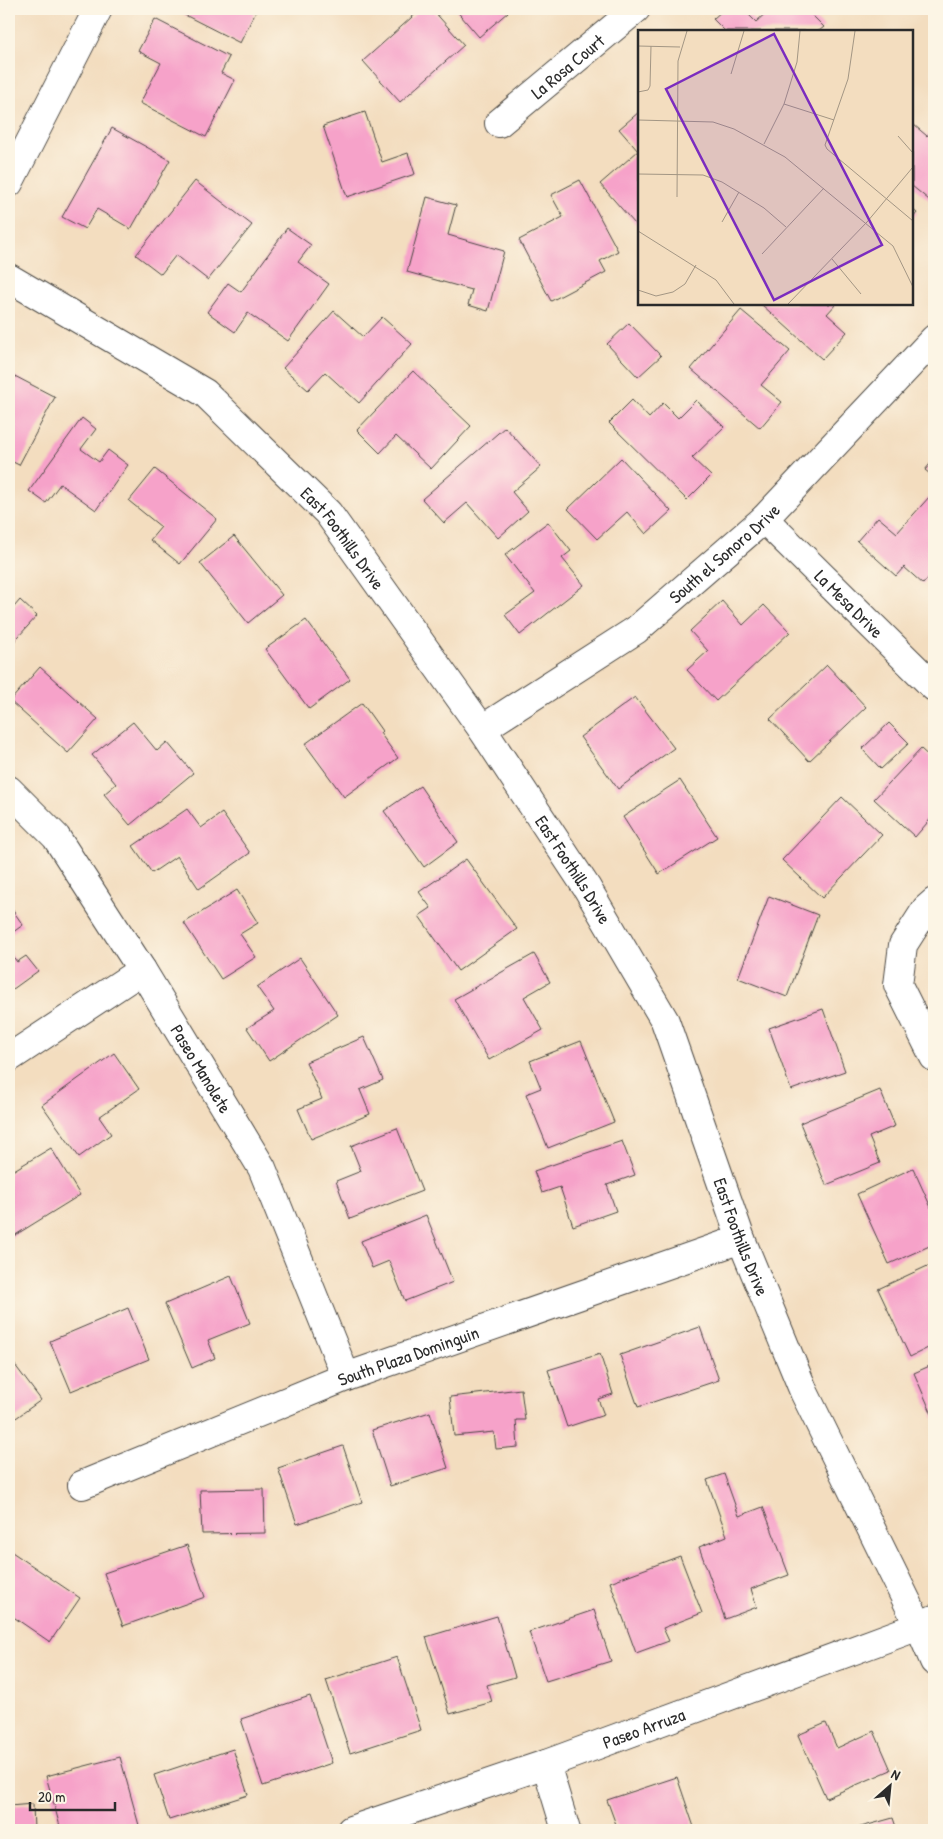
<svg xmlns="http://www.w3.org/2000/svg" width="943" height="1839" font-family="'Patrick Hand',sans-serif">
<rect width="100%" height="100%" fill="#fcf5e5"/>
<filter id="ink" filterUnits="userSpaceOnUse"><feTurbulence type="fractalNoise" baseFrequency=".02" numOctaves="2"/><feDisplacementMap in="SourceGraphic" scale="10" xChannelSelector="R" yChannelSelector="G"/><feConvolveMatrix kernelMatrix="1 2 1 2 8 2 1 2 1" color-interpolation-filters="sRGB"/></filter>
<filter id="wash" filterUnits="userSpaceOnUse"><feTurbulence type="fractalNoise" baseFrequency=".0096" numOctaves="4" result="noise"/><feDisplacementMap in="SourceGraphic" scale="20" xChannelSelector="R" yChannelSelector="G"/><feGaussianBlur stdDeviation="1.12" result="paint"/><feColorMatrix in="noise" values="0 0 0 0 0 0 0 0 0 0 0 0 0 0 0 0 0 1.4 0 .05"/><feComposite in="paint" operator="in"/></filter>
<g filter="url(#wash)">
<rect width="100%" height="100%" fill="#f3ddbf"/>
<g id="blocks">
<!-- building -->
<path fill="#f6a2c9" d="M 185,9 L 257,9 L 240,43 L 183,14 Z
M 421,9 L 432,9 L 464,45 L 400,102 L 363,61 Z
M 455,9 L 505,9 L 508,12 L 479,37 Z
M 724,9 L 743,9 L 756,22 L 770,9 L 806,9 L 824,27 L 819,31 L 725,31 L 713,19 Z
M 155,19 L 229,57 L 221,73 L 235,80 L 206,137 L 140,103 L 161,63 L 138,51 Z
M 365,112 L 382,162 L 408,153 L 415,174 L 347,197 L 323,126 Z
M 639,112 L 639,220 L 635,224 L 600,184 L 638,151 L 619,129 Z
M 914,125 L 927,136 L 934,128 L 934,204 L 912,186 L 912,128 Z
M 112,128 L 170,160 L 131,229 L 97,209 L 85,229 L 62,217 Z
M 580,180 L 618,251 L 600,261 L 606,272 L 551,301 L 519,240 L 563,217 L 551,195 Z
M 195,181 L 252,225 L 208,280 L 176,255 L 161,274 L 136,255 Z
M 427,197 L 456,205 L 448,235 L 504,251 L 488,311 L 468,305 L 472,290 L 407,272 Z
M 912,209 L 917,213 L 912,219 Z
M 287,228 L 311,245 L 298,262 L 329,284 L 288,341 L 248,313 L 235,332 L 207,312 L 228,283 L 241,292 Z
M 761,304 L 836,304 L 827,314 L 847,332 L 822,359 Z
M 741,310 L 790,351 L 761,385 L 782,402 L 760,428 L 691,369 Z
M 334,311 L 363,337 L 382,317 L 412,344 L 359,403 L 325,372 L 308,390 L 283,368 Z
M 629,323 L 661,356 L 638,377 L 607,344 Z
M 413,371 L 471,426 L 431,469 L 396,436 L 380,453 L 357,430 Z
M 9,373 L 55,397 L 19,465 L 9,460 Z
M 632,400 L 649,418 L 663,403 L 678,418 L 696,400 L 724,427 L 692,458 L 711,476 L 687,500 L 609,423 Z
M 82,418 L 96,429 L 81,449 L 99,462 L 108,450 L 128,465 L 96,510 L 60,484 L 46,503 L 29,491 Z
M 505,427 L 541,467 L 512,492 L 528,511 L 498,538 L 467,503 L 444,523 L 422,499 Z
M 621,458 L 671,511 L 646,534 L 627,512 L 597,539 L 568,509 Z
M 934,459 L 934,477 L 925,470 Z
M 155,469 L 217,519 L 180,564 L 150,540 L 161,527 L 129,501 Z
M 930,496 L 934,500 L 934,571 L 923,584 L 904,567 L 896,576 L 857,541 L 878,517 L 897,533 Z
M 548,522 L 571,551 L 562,558 L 584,585 L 520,635 L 505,615 L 535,593 L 505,555 Z
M 234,536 L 282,595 L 248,623 L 200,563 Z
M 20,600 L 37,616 L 9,647 L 9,603 L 14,607 Z
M 722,601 L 743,625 L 764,605 L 790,632 L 716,701 L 687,670 L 708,651 L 690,631 Z
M 306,620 L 350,679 L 309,709 L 265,649 Z
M 827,665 L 866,707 L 809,761 L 770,719 Z
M 40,667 L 98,719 L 68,753 L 10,701 Z
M 635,697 L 674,748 L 618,789 L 580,737 Z
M 362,703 L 382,731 L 380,733 L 398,758 L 344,797 L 305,744 Z
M 133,722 L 157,751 L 167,742 L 193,773 L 130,825 L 104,794 L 116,784 L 92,755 Z
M 889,723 L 909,743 L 881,769 L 862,749 Z
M 921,749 L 934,761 L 934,815 L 915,837 L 874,799 Z
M 680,780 L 717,837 L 659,874 L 623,817 Z
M 420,786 L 458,842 L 424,867 L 384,811 Z
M 842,797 L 882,835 L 822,898 L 782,860 Z
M 187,809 L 201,828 L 222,813 L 250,853 L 199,889 L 177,856 L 152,873 L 133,846 Z
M 466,859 L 517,929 L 458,971 L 419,916 L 431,908 L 419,892 Z
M 237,890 L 258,923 L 240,934 L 256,957 L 221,979 L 184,923 Z
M 769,896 L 818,915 L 787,997 L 738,978 Z
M 9,905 L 23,925 L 9,935 Z
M 9,951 L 17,962 L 26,956 L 38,971 L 9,992 Z
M 534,954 L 550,982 L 524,997 L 543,1030 L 489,1060 L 454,999 Z
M 300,958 L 338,1015 L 269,1061 L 247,1028 L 274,1011 L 257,987 Z
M 823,1009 L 845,1071 L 791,1090 L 769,1028 Z
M 364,1037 L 383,1080 L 360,1090 L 370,1114 L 311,1139 L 298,1109 L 322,1099 L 306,1062 Z
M 581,1041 L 614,1122 L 548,1148 L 526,1094 L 541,1088 L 530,1061 Z
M 114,1053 L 139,1089 L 99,1117 L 111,1134 L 79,1157 L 42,1105 Z
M 880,1090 L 895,1126 L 869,1137 L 880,1163 L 826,1185 L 800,1123 Z
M 397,1128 L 422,1191 L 350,1219 L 336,1181 L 361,1171 L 351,1146 Z
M 622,1141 L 635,1175 L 607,1185 L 616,1211 L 573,1226 L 560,1187 L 542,1193 L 534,1171 Z
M 51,1148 L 80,1195 L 9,1239 L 9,1173 Z
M 913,1168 L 934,1214 L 934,1244 L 889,1264 L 857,1194 Z
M 426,1215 L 453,1282 L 405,1301 L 389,1261 L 372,1268 L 361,1241 Z
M 934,1263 L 934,1345 L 910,1357 L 878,1289 Z
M 231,1276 L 250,1323 L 208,1340 L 215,1358 L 192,1368 L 165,1304 Z
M 128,1308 L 149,1359 L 71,1391 L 50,1341 Z
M 700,1327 L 719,1380 L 638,1407 L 620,1355 Z
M 600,1354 L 613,1394 L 598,1399 L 604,1415 L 567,1427 L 548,1370 Z
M 9,1357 L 41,1400 L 9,1423 Z
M 934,1364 L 934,1419 L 914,1373 Z
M 521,1389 L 525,1420 L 516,1420 L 518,1447 L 496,1449 L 494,1432 L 454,1436 L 450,1397 Z
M 430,1412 L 448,1468 L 390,1486 L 372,1430 Z
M 343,1446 L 362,1502 L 297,1524 L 278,1468 Z
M 724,1474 L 739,1516 L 763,1507 L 789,1575 L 751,1589 L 757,1607 L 725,1619 L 699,1547 L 727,1536 L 707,1480 Z
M 264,1489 L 265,1533 L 202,1534 L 200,1490 Z
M 187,1545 L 205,1597 L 123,1626 L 104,1573 Z
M 9,1550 L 80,1598 L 50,1642 L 12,1616 L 9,1620 Z
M 680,1556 L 702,1613 L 663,1628 L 669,1641 L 636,1653 L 610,1582 Z
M 594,1610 L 611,1661 L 546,1681 L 529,1632 Z
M 497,1616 L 515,1677 L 487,1685 L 492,1702 L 450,1714 L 426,1637 Z
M 397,1657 L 421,1730 L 350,1753 L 326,1680 Z
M 310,1696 L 332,1763 L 263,1786 L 241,1719 Z
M 826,1723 L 837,1748 L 874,1731 L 891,1770 L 826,1798 L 798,1735 Z
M 233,1749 L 248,1795 L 169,1820 L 154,1775 Z
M 120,1757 L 140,1829 L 61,1830 L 46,1776 Z
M 677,1777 L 695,1830 L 618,1830 L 607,1800 Z
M 33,1804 L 34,1830 L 9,1830 L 9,1806 Z
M 893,1818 L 897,1830 L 850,1830 Z"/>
</g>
</g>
<g filter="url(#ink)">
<use href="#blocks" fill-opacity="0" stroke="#494641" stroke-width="1"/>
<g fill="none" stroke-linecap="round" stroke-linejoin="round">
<!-- minor casing -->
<g stroke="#494641" stroke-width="30">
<g id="minor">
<path id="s1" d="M 499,123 L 636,9"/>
<path d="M 9,183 L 98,9"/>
<path id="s2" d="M 9,278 L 205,393 L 328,513 L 482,729 L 587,888 L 665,1021 L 741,1239 L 804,1392 L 919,1626 L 934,1661"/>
<path id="s3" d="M 764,519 L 934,687"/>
<path id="s4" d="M 482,729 L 636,630 L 764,519 L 934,339"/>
<path id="s5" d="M 9,790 L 56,837 L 142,970 L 262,1168 L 346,1377"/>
<path d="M 934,902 L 926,909 L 903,945 L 898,985 L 934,1057"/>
<path d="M 9,1058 L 142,970"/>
<path id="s6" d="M 82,1485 L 346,1377 L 741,1239"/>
<path d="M 546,1764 L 566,1830"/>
<path id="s7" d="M 351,1830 L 546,1764 L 919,1626 L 934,1619"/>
</g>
</g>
<!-- minor -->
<use href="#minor" stroke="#fff" stroke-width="28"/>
</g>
</g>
<g text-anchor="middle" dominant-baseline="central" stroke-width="4" stroke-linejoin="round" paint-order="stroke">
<!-- street labels -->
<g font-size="18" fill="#2b2b2b" stroke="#fcf5e5">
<text stroke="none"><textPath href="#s1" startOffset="89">La Rosa Court</textPath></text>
<text stroke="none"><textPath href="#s2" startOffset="428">East Foothills Drive</textPath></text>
<text stroke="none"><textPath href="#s4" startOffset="300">South el Sonoro Drive</textPath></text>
<text stroke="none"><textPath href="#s3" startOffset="120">La Mesa Drive</textPath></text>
<text stroke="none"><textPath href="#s2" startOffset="832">East Foothills Drive</textPath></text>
<text stroke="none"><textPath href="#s5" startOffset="340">Paseo Manolete</textPath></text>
<text stroke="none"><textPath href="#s2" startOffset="1238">East Foothills Drive</textPath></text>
<text stroke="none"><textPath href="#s6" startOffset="351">South Plaza Dominguin</textPath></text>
<text stroke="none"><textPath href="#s7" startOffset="310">Paseo Arruza</textPath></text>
</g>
</g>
<!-- overview -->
<g transform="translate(638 30)">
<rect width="275" height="275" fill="#f3ddbf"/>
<path fill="none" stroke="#a39684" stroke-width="1" d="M 217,1 L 210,49 L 187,115 L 189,119 L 275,191M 0,16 L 42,17M 93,44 L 106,1M 0,62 L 10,60 L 12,56 L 13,16M 146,74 L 196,90M 0,90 L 75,92 L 96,99 L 147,127 L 255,216 L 275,257M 260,106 L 275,123M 126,114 L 146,74 L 159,32 L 162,1M 0,144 L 65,145 L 84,152 L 126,178 L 148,197M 39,167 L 40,31 L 49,1M 84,192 L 101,162M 0,201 L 78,250 L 96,274M 124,224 L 186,158M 194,229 L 223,264M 0,260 L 18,266 L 35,262 L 47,254 L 58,235M 150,274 L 229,192 L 275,137"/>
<path fill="#7b2cbf" fill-opacity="0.15" stroke="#7b2cbf" stroke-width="2.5" d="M 136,4 L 244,215 L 136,270 L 28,59 Z"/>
<rect width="275" height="275" fill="none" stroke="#2b2b2b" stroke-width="2.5"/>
</g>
<!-- margin -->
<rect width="943" height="1839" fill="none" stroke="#fcf5e5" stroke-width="30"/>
<!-- north arrow -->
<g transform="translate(890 1786) rotate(27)" stroke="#fcf5e5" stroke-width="4" paint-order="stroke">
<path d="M0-4L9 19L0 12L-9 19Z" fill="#2b2b2b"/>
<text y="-8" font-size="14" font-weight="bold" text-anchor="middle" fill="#2b2b2b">N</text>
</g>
<!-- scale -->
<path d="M30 1802v8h85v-8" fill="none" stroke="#2b2b2b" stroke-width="2.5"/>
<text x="38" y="1802" font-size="15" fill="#2b2b2b" stroke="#fcf5e5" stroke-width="4" paint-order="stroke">20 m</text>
</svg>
